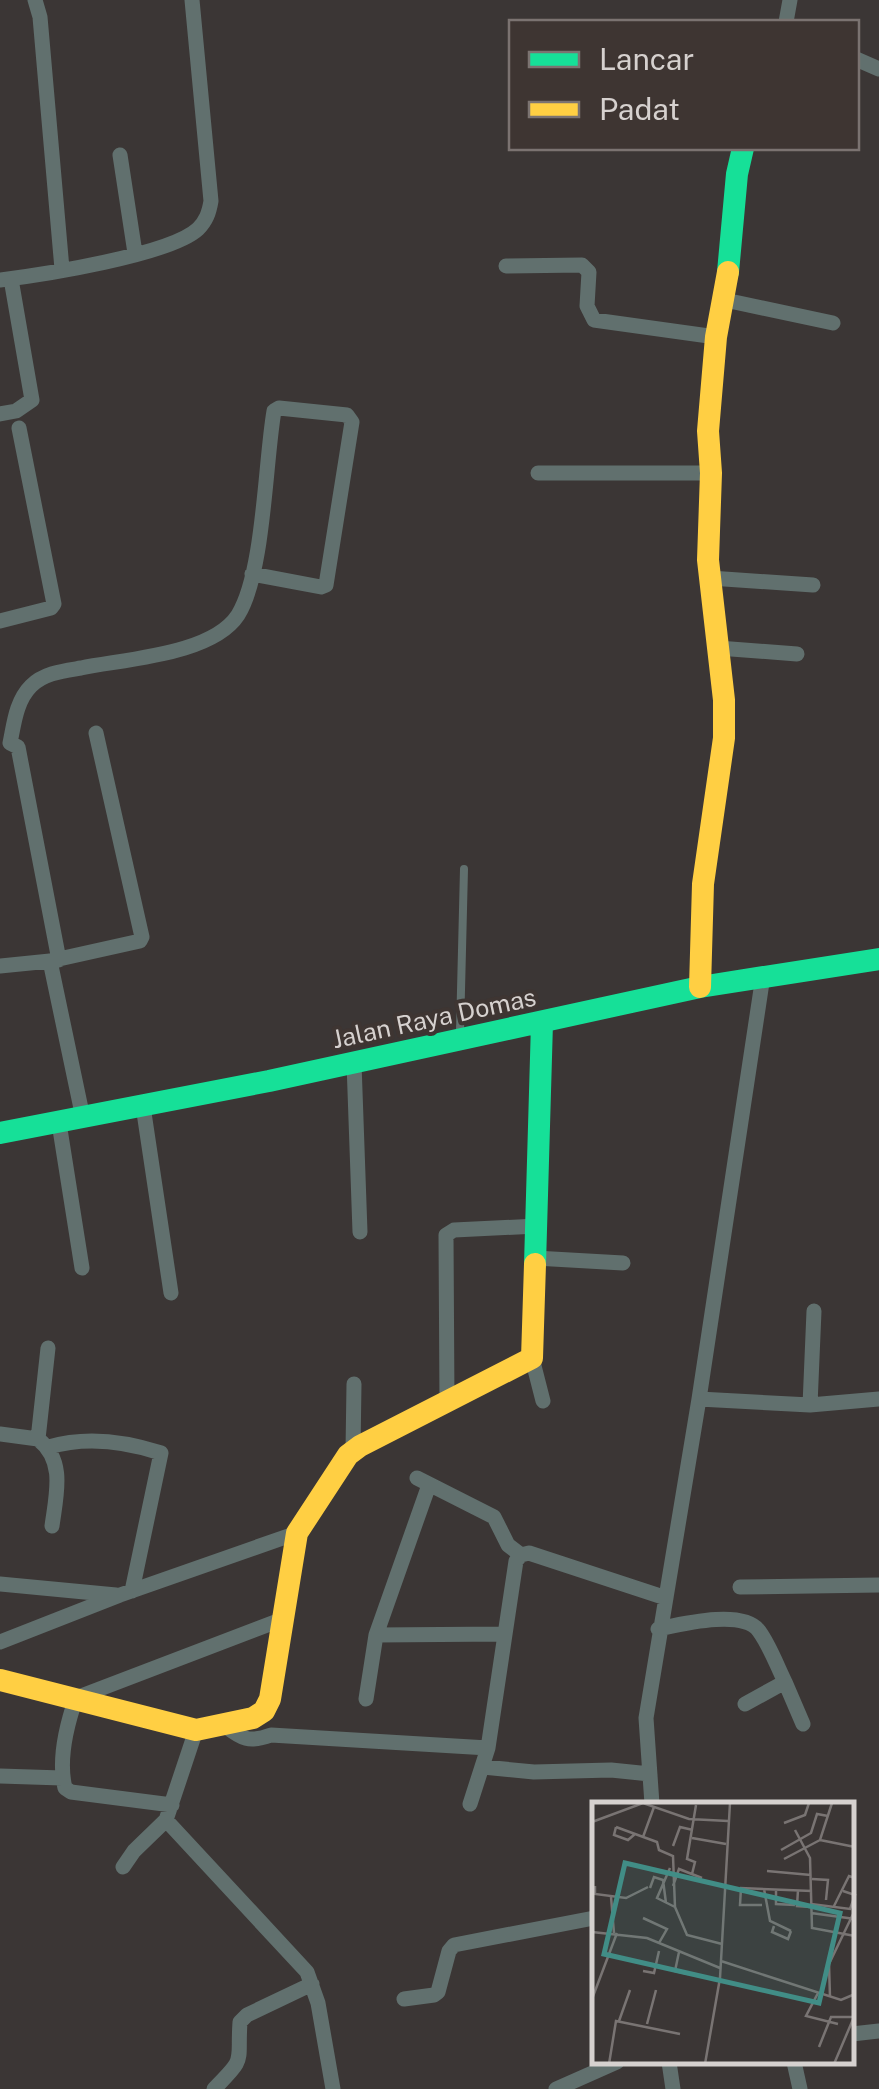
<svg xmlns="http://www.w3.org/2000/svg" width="879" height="2089" font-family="'Public Sans',sans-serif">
<rect width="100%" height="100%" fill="#3b3635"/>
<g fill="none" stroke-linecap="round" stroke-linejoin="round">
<!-- lane -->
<path stroke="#61706e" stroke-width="8" d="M 460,1031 L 464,869"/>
<!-- street -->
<path stroke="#61706e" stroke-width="15" d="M 35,0 L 40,17 L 62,269
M 786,22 L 790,0
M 856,59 L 879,69
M 120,155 L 135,253
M 506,266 L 582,265 L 589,272 L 587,306 L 594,320 L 716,337
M 0,280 C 41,275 170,255 198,229 C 206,221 209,213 211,201 L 192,0
M 725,300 L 833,323
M 0,414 L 16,411 L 32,400 L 11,279
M 538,473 L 711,473
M 710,578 L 813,585
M 0,621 L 51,608 L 54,604 L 19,428
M 718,648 L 797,654
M 10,743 C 14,724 16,701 31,686 C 44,673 63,671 81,668 C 124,659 212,655 238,615 C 264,573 265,463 274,411 L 279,408 L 347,415 L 352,422 L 326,585 L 321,587 L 252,574
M 10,743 L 18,747 L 59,960
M 50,961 L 83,1118
M 0,966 L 50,961 L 140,941 L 142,937 L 96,733
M 354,1063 L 360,1232
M 143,1106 L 171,1293
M 59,1123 L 82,1268
M 535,1258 L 623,1263
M 532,1358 L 543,1401
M 699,1399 L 810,1405 L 879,1399
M 447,1402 L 446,1235 L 454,1230 L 537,1226
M 810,1405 L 814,1311
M 0,1434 L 38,1439 C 66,1461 56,1495 52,1526
M 38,1439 L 48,1348
M 49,1447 C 86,1436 124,1441 161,1453 L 132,1591
M 353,1450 L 354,1384
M 417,1478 L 494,1517 L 508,1545 L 521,1555
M 0,1584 L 116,1595
M 740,1587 L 879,1585
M 658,1629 C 682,1624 743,1609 759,1631 C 770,1646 777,1666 785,1682 L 745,1704
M 376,1635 L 505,1634
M 0,1642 L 120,1595 L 297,1533
M 785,1682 L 803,1724
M 366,1699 L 376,1635 L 429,1485
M 224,1725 C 242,1739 249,1743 271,1735 L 488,1748
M 483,1767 L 534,1772 L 611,1770 L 650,1774
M 0,1776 L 62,1778
M 470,1804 L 488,1748 L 516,1561 L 521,1555 L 529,1553 L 666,1598
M 652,1804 L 646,1718 L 699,1399 L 763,976
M 172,1805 L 71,1792 L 65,1788 C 58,1760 67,1724 76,1698 L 283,1619
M 166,1820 L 307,1972 L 318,2003 L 333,2089
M 123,1867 L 134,1851 L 166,1820 L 196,1730
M 404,1999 L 434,1995 L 438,1992 L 449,1951 L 454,1945 L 594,1918
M 852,2034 L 879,2031
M 669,2062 L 673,2089
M 794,2062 L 800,2089
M 214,2089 C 247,2056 237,2064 240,2022 L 247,2015 L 312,1984
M 556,2089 L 617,2062"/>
<!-- fast -->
<path stroke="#16e098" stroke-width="22" d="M 728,272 L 737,174 L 743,148
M 0,1133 L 269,1081 L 700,987 L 879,959
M 535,1264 L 542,1023"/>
<!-- slow -->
<path stroke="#ffcf43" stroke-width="22" d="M 700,987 L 703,884 L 724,738 L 724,700 L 708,560 L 711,473 L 708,431 L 716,337 L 728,272
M 0,1680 L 196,1730 L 253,1718 L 264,1711 L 270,1699 L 297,1533 L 348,1455 L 360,1446 L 532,1358 L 535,1264"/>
</g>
<g text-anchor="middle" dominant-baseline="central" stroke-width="8" stroke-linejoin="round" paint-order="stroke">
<!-- street labels -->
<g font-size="25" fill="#d6d1cf" stroke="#3e3532">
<text transform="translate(434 1018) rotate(-12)">Jalan Raya Domas</text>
</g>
</g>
<!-- overview -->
<g transform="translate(592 1802)">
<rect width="262" height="262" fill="#3b3635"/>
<path fill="none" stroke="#797473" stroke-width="2.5" d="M 0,20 L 51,1 L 97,17 L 136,19M 192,21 L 213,13 L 217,1M 24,25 L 65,40 L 67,48 L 81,54 L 83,105 L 95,133 L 130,142M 24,25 L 22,33 L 36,38 L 43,32M 203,28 L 218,56 L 220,126 L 263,134M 51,35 L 62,5M 100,36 L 134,42M 228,38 L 263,45M 81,44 L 88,25 L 101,28M 189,48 L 219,31 L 225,12 L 236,14M 192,57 L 228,38 L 240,1M 78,66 L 65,96 L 83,105M 175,69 L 219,73M 100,72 L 103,60 L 95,57 L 104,3M 220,77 L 236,78 L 234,98M 3,84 L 3,92 L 34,96 L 56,85M 81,84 L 87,67 L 110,76M 58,86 L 62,75 L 71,78 L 74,101M 172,87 L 178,119 L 199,129M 184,87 L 184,102 L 203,103M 206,88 L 205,104 L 219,105M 19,95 L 22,131M 219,102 L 258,107 L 263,93 L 251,89M 170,103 L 148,103 L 149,86 L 220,89M 242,104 L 257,74 L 263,76M 219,111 L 263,117M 51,116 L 75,127 L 67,141M 182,124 L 180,130 L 196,137 L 199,129M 0,130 L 55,136 L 128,166M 87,150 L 83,169 L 96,172M 129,159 L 249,198 L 263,192M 51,169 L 62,171 L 67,149M 226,191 L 214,214 L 246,222M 238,195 L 237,162 L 263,108M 0,197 L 25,131M 27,219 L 38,188M 55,222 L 64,188M 227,245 L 239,215 L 263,215M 17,262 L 24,219 L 88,232M 113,262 L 128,176 L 138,1M 242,262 L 262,215"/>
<path fill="#418d86" fill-opacity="0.15" stroke="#418d86" stroke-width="5" d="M 33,61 L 248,111 L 227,201 L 12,152 Z"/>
<rect width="262" height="262" fill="none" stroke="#d6d1cf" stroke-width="5"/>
</g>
<!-- legend -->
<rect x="509" y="20" width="350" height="130" fill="#3e3532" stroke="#7b7371" stroke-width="2.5"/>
<rect x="529" y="52" width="50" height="15" fill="#16e098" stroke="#7b7371" stroke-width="2.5"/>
<text x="599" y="70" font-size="30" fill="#d6d1cf">Lancar</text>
<rect x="529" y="102" width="50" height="15" fill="#ffcf43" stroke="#7b7371" stroke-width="2.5"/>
<text x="599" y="120" font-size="30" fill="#d6d1cf">Padat</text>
</svg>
